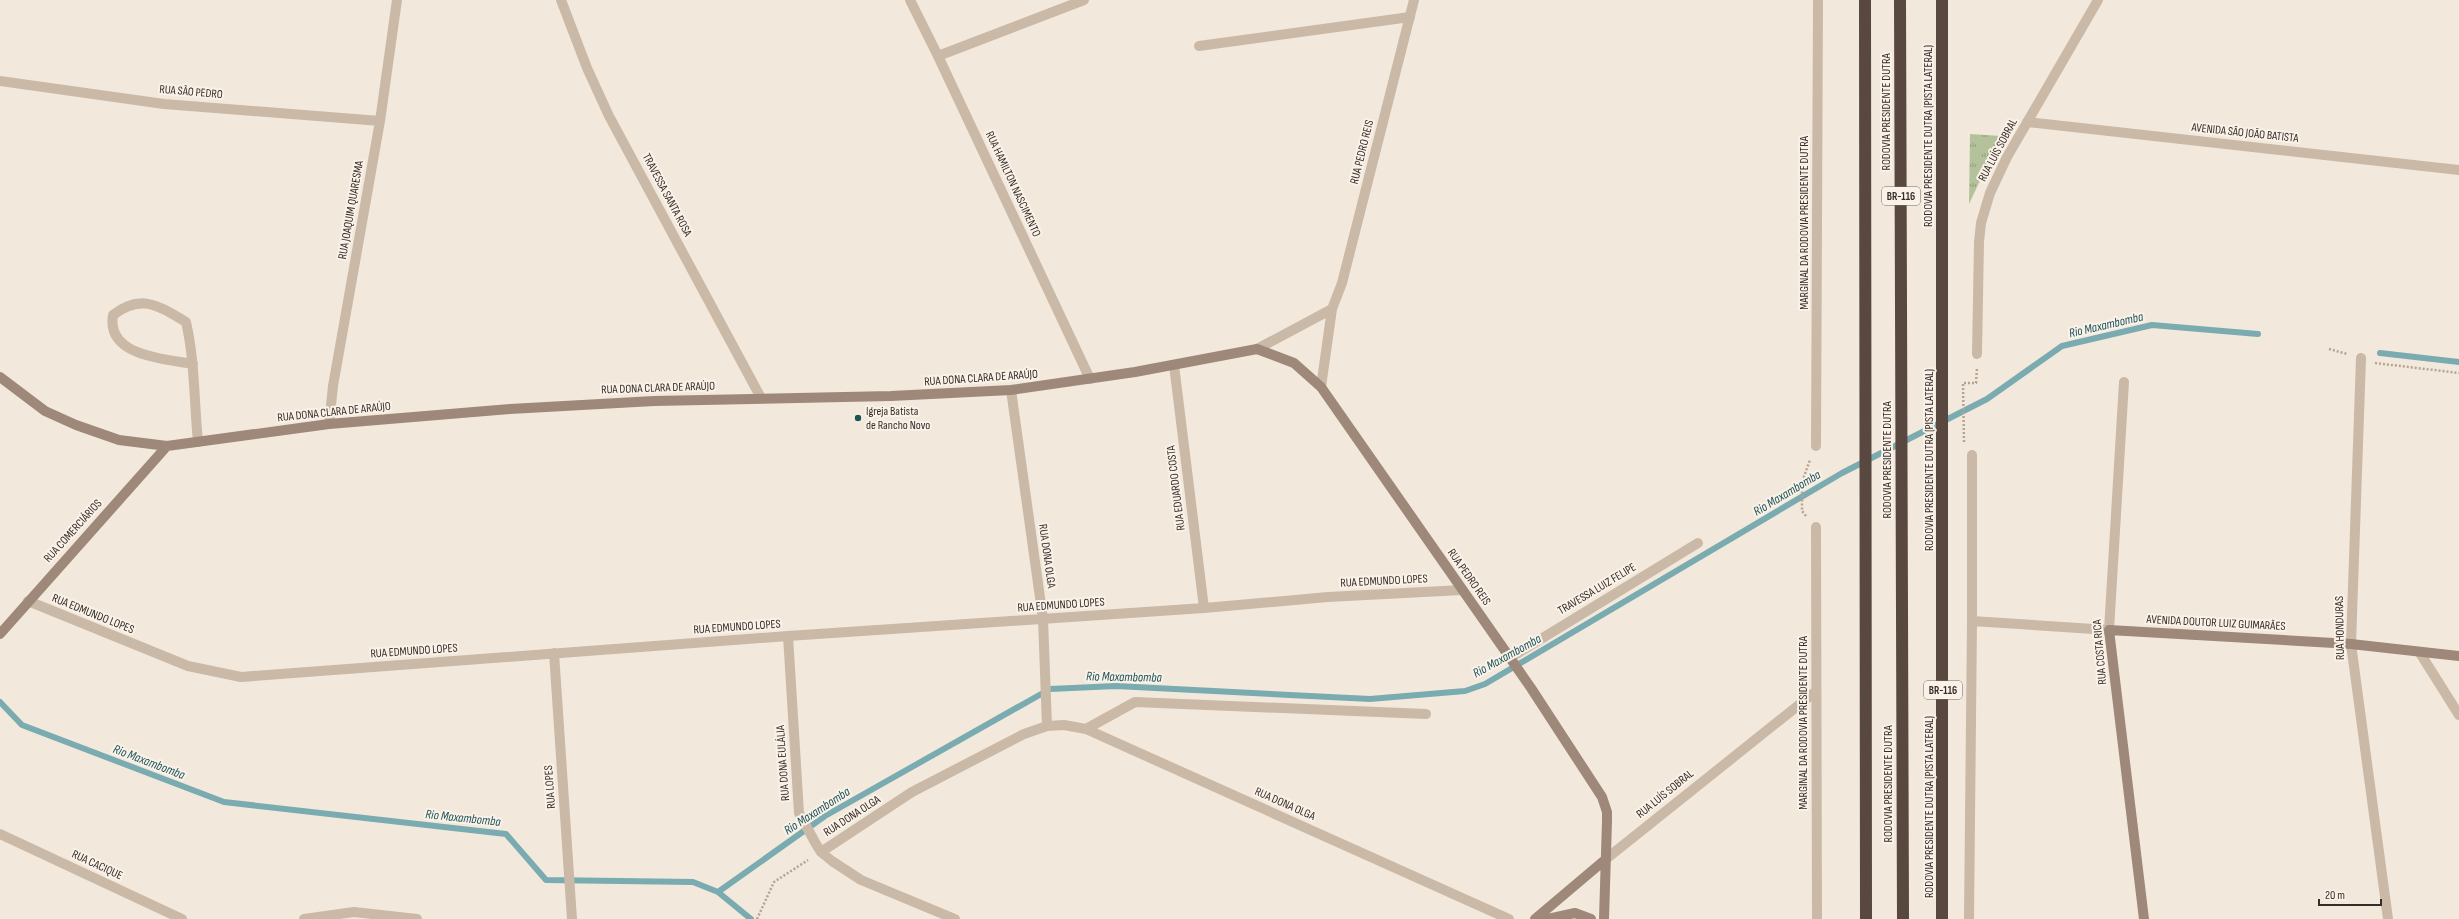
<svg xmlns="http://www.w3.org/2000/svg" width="2459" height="919" font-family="'Sofia Sans Condensed',sans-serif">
<defs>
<pattern id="grass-tufts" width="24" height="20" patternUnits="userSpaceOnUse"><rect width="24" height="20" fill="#b3c29b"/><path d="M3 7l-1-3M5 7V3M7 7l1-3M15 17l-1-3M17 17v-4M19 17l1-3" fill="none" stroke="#929e7e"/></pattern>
</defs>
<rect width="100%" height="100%" fill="#f2e9dc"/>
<!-- grass -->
<path fill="url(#grass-tufts)" d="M 1970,134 L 2001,136 L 1969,204 Z"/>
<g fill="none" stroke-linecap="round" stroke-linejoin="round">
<!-- stream -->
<path stroke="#7aabb0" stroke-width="6" d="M 2380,353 L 2459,362
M 0,702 L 22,725 L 224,802 L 506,834 L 546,880 L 693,882 L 718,892 L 751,919
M 718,892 L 825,816 L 1050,689 L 1116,686 L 1370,699 L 1465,691 L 1485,684 L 1842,473 L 1987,399 L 2062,346 L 2152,325 L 2258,334"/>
<!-- path -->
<path stroke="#b6a391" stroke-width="2.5" stroke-dasharray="2 2" stroke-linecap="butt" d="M 2329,349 L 2347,354
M 2375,363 L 2459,373
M 1964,442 L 1963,383 L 1976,383 L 1977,368
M 1806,516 L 1802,511 L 1802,482 L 1810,460
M 757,919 L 774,882 L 808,860"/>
<!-- lane -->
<path stroke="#cbb9a7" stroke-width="10" d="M 1199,46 L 1410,17
M 938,56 L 1084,0
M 193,364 C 164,359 106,356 113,315 C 141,293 159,306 186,322 C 195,361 194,402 198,442
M 1972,621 L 1972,455
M 2420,653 L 2459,715"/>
<!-- street -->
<path stroke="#cbb9a7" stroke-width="10" d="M 561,0 L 587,68 L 609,116 L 761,398
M 910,0 L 938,56 L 1090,379
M 0,81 L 164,104 L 380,121
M 2027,122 L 2459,170
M 1257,349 L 1332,309
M 1977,354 L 1979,242 L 1981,223 L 1990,193 L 2007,157 L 2098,0
M 2361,358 L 2351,644 L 2388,919
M 1174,365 L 1204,608
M 1321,387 L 1332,309 L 1342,283 L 1414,0
M 1011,390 L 1043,619 L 1047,726
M 329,424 L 333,386 L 380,121 L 397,0
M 1816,446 L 1818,0
M 1816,527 L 1817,919
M 28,601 L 188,666 L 241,677 L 788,636 L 1204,608 L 1328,597 L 1462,590
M 788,636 L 799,813 L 816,844 L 821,852 L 832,861 L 861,880 L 955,919
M 554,653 L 572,919
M 1510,658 L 1698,543
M 1086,729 L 1135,702 L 1426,714
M 0,834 L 182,919
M 821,852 L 912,792 L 1024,734 L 1047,726 L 1064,725 L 1086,729 L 1509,919
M 1606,859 L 1815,692
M 304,919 L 354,912 L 417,919
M 1969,919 L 1972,621 L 2109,630 L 2124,382"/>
<!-- secondary -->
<path stroke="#9e8879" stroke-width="10" d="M 0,377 L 45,411 L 76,425 L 119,440 L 167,446 L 329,424 L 510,409 L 654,401 L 891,396 L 1011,390 L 1135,372 L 1257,349 L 1294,363 L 1321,387 L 1531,688 L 1602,797 L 1607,812 L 1607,821 L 1604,919
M 0,634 L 167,446
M 1535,919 L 1606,859
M 1548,919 L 1575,913 L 1591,919
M 2144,919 L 2109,630 L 2351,644 L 2459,656"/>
<!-- highway -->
<path stroke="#58483f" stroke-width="12" d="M 1865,0 L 1866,919
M 1900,0 L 1903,919
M 1942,0 L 1942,919"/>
</g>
<!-- markers -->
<circle fill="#1d5359" stroke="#faf2e8" stroke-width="1.5" cx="858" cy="418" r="4"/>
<g text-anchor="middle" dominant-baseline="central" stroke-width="4" stroke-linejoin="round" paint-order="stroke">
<!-- shield labels -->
<g fill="#faf2e8" stroke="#726862" stroke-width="1">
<rect x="1882" y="187" width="38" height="18" rx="3"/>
<rect x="1924" y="681" width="38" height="18" rx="3"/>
</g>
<g font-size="11" font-weight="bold" fill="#372d28">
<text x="1901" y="196">BR-116</text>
<text x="1943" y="690">BR-116</text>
</g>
<!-- street labels -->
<g font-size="12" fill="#372d28" stroke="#faf2e8">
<text transform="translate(191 92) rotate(5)">RUA SÃO PEDRO</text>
<text transform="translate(1886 112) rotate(-90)">RODOVIA PRESIDENTE DUTRA</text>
<text transform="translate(2245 133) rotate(6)">AVENIDA SÃO JOÃO BATISTA</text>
<text transform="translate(1928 136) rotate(-90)">RODOVIA PRESIDENTE DUTRA (PISTA LATERAL)</text>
<text transform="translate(1998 150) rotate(-62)">RUA LUÍS SOBRAL</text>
<text transform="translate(1362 152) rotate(-76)">RUA PEDRO REIS</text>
<text transform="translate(1013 184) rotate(65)">RUA HAMILTON NASCIMENTO</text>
<text transform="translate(667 195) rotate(62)">TRAVESSA SANTA ROSA</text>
<text transform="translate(351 210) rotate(-80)">RUA JOAQUIM QUARESMA</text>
<text transform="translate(1804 223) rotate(-90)">MARGINAL DA RODOVIA PRESIDENTE DUTRA</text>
<text transform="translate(981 378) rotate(-4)">RUA DONA CLARA DE ARAÚJO</text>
<text transform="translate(658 388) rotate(-2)">RUA DONA CLARA DE ARAÚJO</text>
<text transform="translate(334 412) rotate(-6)">RUA DONA CLARA DE ARAÚJO</text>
<text transform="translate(1887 460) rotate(-90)">RODOVIA PRESIDENTE DUTRA</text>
<text transform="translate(1929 460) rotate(-90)">RODOVIA PRESIDENTE DUTRA (PISTA LATERAL)</text>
<text transform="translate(1176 488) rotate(-97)">RUA EDUARDO COSTA</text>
<text transform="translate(73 531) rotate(-48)">RUA COMERCIÁRIOS</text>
<text transform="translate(1047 556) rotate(82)">RUA DONA OLGA</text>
<text transform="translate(1469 577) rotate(55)">RUA PEDRO REIS</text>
<text transform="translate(1384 581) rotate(-3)">RUA EDMUNDO LOPES</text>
<text transform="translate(1597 589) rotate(-31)">TRAVESSA LUIZ FELIPE</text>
<text transform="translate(1061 605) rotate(-4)">RUA EDMUNDO LOPES</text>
<text transform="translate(93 614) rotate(22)">RUA EDMUNDO LOPES</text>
<text transform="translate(2216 623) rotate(3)">AVENIDA DOUTOR LUIZ GUIMARÃES</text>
<text transform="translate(737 627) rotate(-4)">RUA EDMUNDO LOPES</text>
<text transform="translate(2340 628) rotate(-91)">RUA HONDURAS</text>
<text transform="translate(414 651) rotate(-4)">RUA EDMUNDO LOPES</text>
<text transform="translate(2100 652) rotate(-95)">RUA COSTA RICA</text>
<text transform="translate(1803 723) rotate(-90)">MARGINAL DA RODOVIA PRESIDENTE DUTRA</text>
<text transform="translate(783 763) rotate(-94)">RUA DONA EULÁLIA</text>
<text transform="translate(1888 784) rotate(-90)">RODOVIA PRESIDENTE DUTRA</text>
<text transform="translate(550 787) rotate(-94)">RUA LOPES</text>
<text transform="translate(1665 794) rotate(-39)">RUA LUÍS SOBRAL</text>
<text transform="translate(1285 804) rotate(24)">RUA DONA OLGA</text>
<text transform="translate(1929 807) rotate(-90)">RODOVIA PRESIDENTE DUTRA (PISTA LATERAL)</text>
<text transform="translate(852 816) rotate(-33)">RUA DONA OLGA</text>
<text transform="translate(97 865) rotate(25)">RUA CACIQUE</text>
</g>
<!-- poi labels -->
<g font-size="12" fill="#372d28" stroke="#faf2e8" text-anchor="start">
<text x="866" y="411">Igreja Batista<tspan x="866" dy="14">de Rancho Novo</tspan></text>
</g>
<!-- water labels -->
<g font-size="13" font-style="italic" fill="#1d5359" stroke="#faf2e8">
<text transform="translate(2106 325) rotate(-13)">Rio Maxambomba</text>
<text transform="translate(1787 493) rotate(-31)">Rio Maxambomba</text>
<text transform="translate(1507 656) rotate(-29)">Rio Maxambomba</text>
<text transform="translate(1124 677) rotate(1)">Rio Maxambomba</text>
<text transform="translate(149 762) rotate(21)">Rio Maxambomba</text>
<text transform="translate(817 811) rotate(-33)">Rio Maxambomba</text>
<text transform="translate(463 818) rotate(6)">Rio Maxambomba</text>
</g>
</g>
<!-- scale -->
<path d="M2319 899v6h62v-6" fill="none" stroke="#372d28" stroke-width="2"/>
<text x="2325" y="899" font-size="12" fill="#372d28" stroke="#faf2e8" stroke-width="3" paint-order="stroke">20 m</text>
</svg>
